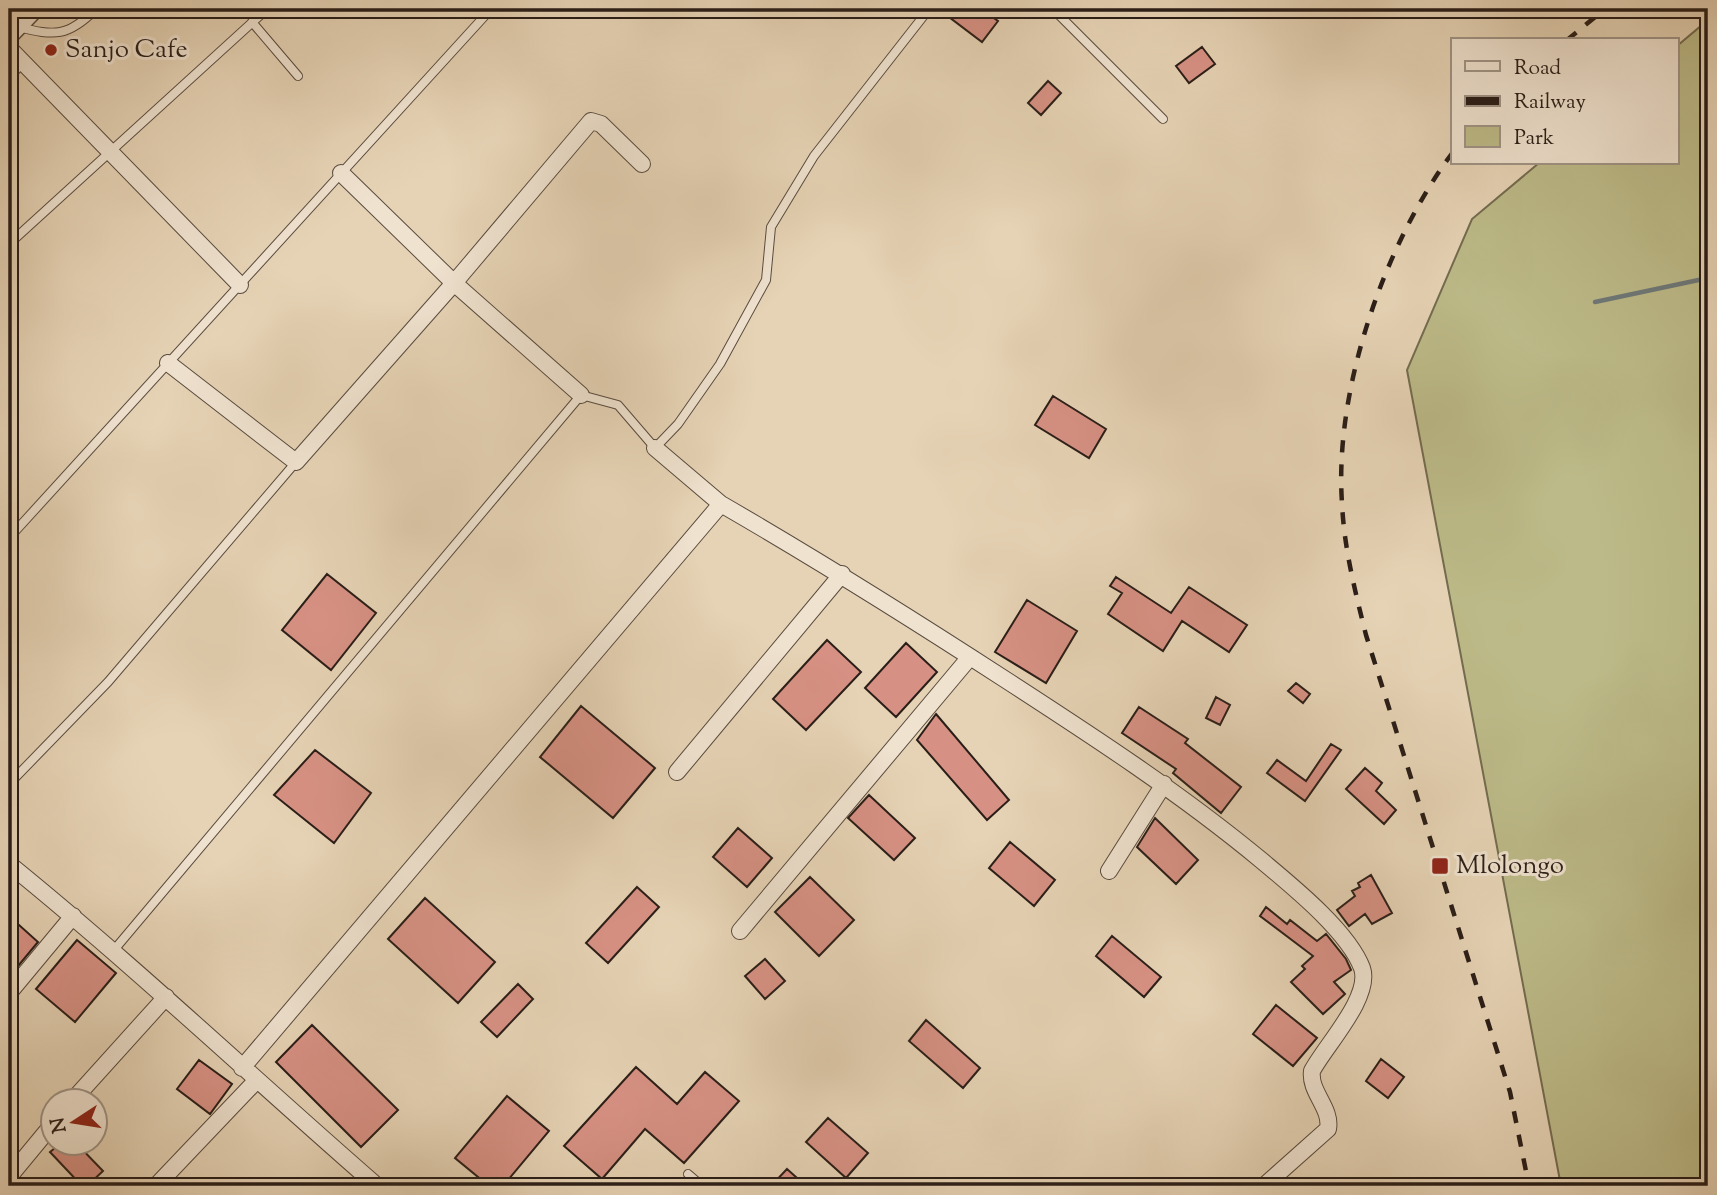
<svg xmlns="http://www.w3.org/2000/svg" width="1717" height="1195" font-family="'Sorts Mill Goudy',serif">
<rect width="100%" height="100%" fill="#e6d3b5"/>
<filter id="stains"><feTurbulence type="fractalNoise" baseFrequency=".00286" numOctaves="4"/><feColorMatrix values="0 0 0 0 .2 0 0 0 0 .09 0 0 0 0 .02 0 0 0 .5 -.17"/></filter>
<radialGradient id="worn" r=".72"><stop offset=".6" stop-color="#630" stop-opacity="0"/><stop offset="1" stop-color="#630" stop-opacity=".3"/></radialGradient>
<path fill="#bcba88" stroke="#736c50" stroke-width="2" d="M1708,20V1186H1561L1407,370L1472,219L1539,163H1677V46Z"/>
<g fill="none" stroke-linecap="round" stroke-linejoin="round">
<path stroke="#6e7979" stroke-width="4.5" d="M1595,302L1708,278"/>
</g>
<path fill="#d79184" stroke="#2a1e18" stroke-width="2" d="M956,9H981L998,21L982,42L949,17Z
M1202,47L1215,64L1189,83L1176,66Z
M1048,81L1061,93L1041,115L1028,103Z
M1053,396L1106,429L1089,458L1035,425Z
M327,574L376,613L331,670L282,630Z
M1116,577L1171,613L1189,587L1247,625L1229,652L1182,621L1163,651L1108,614L1122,593L1110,586Z
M1027,600L1077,631L1046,683L995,652Z
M827,640L861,672L806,730L773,699Z
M906,643L937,672L896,717L865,688Z
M1296,683L1310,694L1303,703L1288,691Z
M1216,697L1230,705L1220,725L1206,718Z
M581,706L655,768L613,818L540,757Z
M1139,707L1188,739L1185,743L1241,787L1221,813L1173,773L1176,769L1122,733Z
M936,714L1009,800L987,820L917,740Z
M1331,744L1341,750L1305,801L1267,773L1277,760L1306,781Z
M315,750L371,793L334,843L274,795Z
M1365,768L1382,783L1376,791L1396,810L1384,824L1346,789Z
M869,795L915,838L894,860L848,818Z
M1155,818L1198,860L1176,884L1137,847Z
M738,828L772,858L747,887L713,857Z
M1010,842L1055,880L1034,906L989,868Z
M1371,875L1392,913L1372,924L1365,914L1349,926L1337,910L1355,896L1352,891L1360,887L1358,883Z
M810,877L854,920L819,956L775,912Z
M637,887L659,907L608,963L586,943Z
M425,898L495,962L458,1003L388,939Z
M1266,907L1287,924L1290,920L1317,941L1326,934L1346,959L1351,970L1334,982L1345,994L1323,1014L1291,982L1305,969L1302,966L1313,956L1260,916Z
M9,916L38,942L9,977Z
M1112,936L1161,977L1144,997L1096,956Z
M77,940L116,973L75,1022L36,989Z
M765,959L785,981L765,999L745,976Z
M518,984L533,999L497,1037L481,1022Z
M1276,1005L1317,1038L1293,1066L1253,1034Z
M926,1020L980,1068L963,1088L909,1041Z
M312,1025L398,1110L361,1147L276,1062Z
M1381,1059L1404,1077L1388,1098L1366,1081Z
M199,1060L232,1084L210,1114L177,1089Z
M636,1067L677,1104L705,1072L739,1101L684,1163L645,1129L602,1179L564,1146Z
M507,1096L549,1131L503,1186H489L455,1158Z
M828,1118L868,1153L846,1178L806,1142Z
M61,1143H76L103,1171L87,1186H82L50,1152Z
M787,1169L806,1186H771Z"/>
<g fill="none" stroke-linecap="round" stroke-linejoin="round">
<g stroke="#594b3f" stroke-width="10">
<path id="service" d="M1053,9L1163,119
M9,16L21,9
M252,22L298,76
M18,27C55,36 68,37 96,9
M9,77L24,62
M9,244L267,9
M9,538L491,9
M9,784L108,682L296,462
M114,950L581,395L618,405L655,448L678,424L720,364L766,280L771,227L814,156L929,9
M688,1174L702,1186"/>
</g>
<g stroke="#594b3f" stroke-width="18">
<path id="minor" d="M9,48L240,285
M341,173L454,283L591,121L601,124L642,164
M168,363L296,462L454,283L581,395
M721,504C818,560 912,619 1006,680C1094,737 1180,793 1261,860C1292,886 1348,931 1362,968C1372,997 1325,1046 1312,1071C1309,1092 1332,1108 1328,1129L1264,1186
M677,772L842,574
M9,864C136,967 254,1079 377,1186
M1109,871L1164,784
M740,931L970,657
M9,993L73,916
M242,1068L721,504L655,448
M73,1100L166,997
M9,1177L52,1125
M156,1186L256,1081"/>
</g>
<g stroke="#594b3f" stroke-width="24">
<path id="tertiary" d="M9,33L32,9"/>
</g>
<use href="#service" stroke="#efe2cf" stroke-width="8"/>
<use href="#minor" stroke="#efe2cf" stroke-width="16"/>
<use href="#tertiary" stroke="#efe2cf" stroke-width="21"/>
<path stroke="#2a1e18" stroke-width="4.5" stroke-dasharray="12 12" stroke-linecap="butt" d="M1567,40L1605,9
M1453,152C1385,243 1334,389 1342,503C1344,548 1355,591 1366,635L1510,1092L1529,1186"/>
</g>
<g fill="#8f2418" stroke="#efe2cf" stroke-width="2.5">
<circle cx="51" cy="50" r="7"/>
<rect x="1431" y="857" width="18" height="18" rx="3.5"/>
</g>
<g text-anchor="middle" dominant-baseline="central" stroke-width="6" stroke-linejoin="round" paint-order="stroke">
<g font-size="26" fill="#2a1e18" stroke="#efe2cf" text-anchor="start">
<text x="65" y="50">Sanjo Cafe</text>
<text x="1456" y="866">Mlolongo</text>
</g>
</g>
<rect width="1717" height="1195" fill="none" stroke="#e6d3b5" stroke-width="35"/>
<rect x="10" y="10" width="1696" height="1174" fill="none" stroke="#2a1e18" stroke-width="3.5"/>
<rect x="18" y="18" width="1682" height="1160" fill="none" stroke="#2a1e18" stroke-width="2"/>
<rect x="1451" y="38" width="228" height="126" fill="#efe2cf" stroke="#a09486" stroke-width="2"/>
<rect x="1465" y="61" width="35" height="10" fill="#efe2cf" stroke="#a09486" stroke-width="2"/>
<text x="1514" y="74" font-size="21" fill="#2a1e18">Road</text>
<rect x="1465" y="96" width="35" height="10" fill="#2a1e18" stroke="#a09486" stroke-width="2"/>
<text x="1514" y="108" font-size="21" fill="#2a1e18">Railway</text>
<rect x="1465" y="126" width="35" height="21" fill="#bcba88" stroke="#a09486" stroke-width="2"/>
<text x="1514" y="144" font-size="21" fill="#2a1e18">Park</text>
<g transform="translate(74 1122) rotate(258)"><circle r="33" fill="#efe2cf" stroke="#a09486" stroke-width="2"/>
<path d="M0-5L12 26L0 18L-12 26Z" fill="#8f2418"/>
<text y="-10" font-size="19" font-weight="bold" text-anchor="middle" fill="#2a1e18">N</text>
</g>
<rect width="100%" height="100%" filter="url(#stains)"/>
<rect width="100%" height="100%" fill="url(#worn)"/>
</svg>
